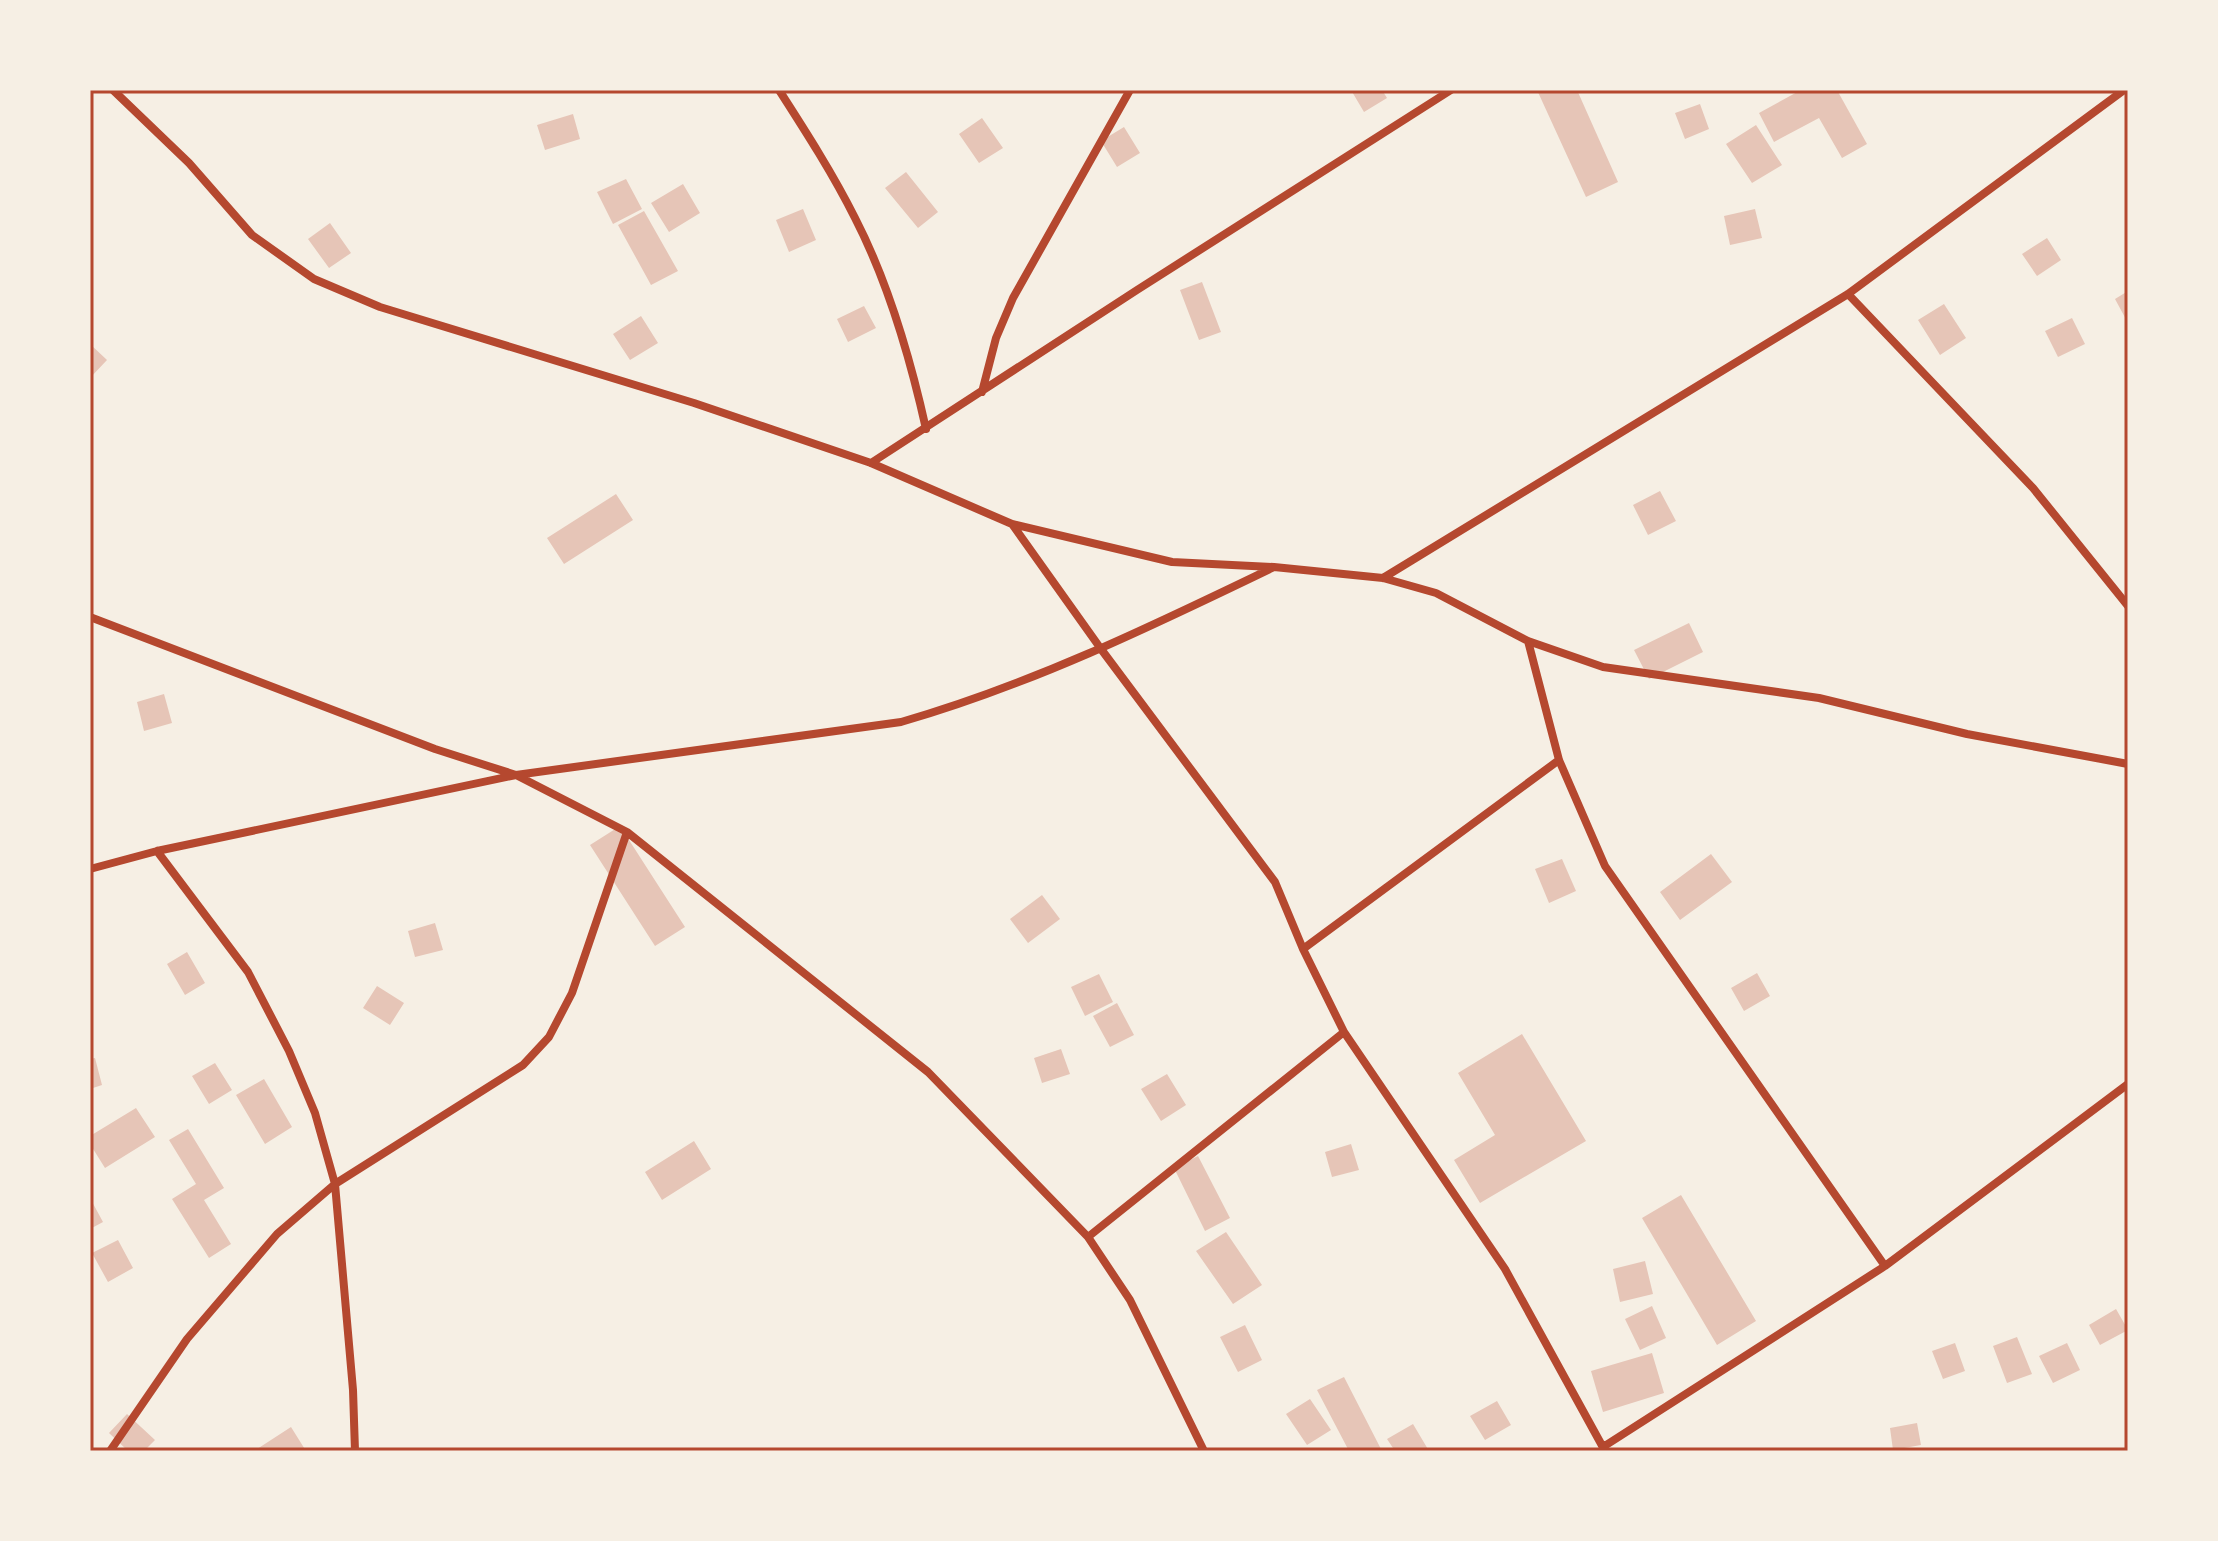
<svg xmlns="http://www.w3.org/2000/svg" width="2218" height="1541" font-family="'Noto Sans',sans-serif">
<rect width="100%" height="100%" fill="#f6efe4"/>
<path fill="#e6c5b7" d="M1351,90H1382L1387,98L1364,112Z
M1537,90H1577L1618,182L1586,197Z
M1801,90H1837L1867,144L1842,158L1819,118L1774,142L1759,113Z
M1700,104L1709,129L1685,139L1675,113Z
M573,114L580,139L545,150L537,125Z
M982,118L1003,148L979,163L959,134Z
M1756,125L1782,165L1752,183L1726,144Z
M1124,127L1140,153L1117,167L1101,141Z
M906,172L938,212L918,228L885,188Z
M626,179L642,209L613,224L597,192Z
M683,184L700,213L669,232L651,203Z
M803,209L816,240L789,252L776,220Z
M1755,209L1762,238L1730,245L1724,216Z
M644,211L678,271L651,285L618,225Z
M330,223L351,253L329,268L308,239Z
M2047,238L2061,260L2037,276L2022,254Z
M1202,282L1221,332L1199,340L1180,290Z
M2128,291V323L2115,299Z
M1944,304L1966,338L1940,355L1918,320Z
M864,306L876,328L848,342L837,319Z
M641,316L658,343L630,360L613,334Z
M2072,318L2085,344L2058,357L2045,331Z
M90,344L107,360L90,378Z
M1660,491L1676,521L1648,535L1633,505Z
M616,494L633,520L564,564L547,538Z
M1689,623L1703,652L1649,679L1634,650Z
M164,694L172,723L144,731L137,702Z
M620,826L685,927L655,946L590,845Z
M1711,854L1732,882L1680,920L1660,892Z
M1562,859L1576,891L1549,903L1535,869Z
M1042,895L1060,919L1028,943L1010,919Z
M435,923L443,950L415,957L408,931Z
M187,952L205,983L185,995L167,964Z
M1757,973L1770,996L1744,1011L1731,988Z
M1099,974L1113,1002L1085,1016L1071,987Z
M377,986L404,1003L390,1025L363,1008Z
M1117,1003L1134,1035L1110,1047L1093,1016Z
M1522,1034L1586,1141L1480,1203L1454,1160L1495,1135L1458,1073Z
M1061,1049L1070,1074L1042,1083L1034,1058Z
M95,1058L102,1085L90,1089V1059Z
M215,1063L232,1090L209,1104L192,1076Z
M1167,1074L1186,1105L1161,1121L1141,1089Z
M264,1079L292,1127L265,1144L236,1095Z
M136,1108L155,1137L105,1168L90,1144V1136Z
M188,1129L224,1188L204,1200L231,1244L209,1258L172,1199L196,1184L169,1140Z
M694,1141L711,1169L662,1200L645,1172Z
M1351,1144L1359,1170L1332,1177L1325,1152Z
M1198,1156L1230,1218L1205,1231L1174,1168Z
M1681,1195L1756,1321L1717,1345L1642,1218Z
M90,1198L103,1222L90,1229Z
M1226,1232L1262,1285L1233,1304L1196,1251Z
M118,1240L133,1268L108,1282L92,1253Z
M1645,1261L1653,1294L1620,1302L1613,1269Z
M1652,1306L1666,1338L1640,1350L1625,1319Z
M2116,1309L2128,1330L2100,1345L2089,1325Z
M1245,1325L1262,1360L1238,1372L1220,1337Z
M2017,1337L2032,1374L2007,1383L1993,1346Z
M1955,1343L1965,1371L1943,1379L1932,1351Z
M2067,1343L2080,1370L2053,1383L2039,1356Z
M1652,1353L1664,1393L1603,1412L1591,1371Z
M1344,1377L1382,1451H1349L1317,1390Z
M1310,1399L1331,1430L1307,1445L1286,1414Z
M1497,1401L1511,1425L1485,1440L1470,1416Z
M127,1414L155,1440L144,1451H128L109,1433Z
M1917,1423L1921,1445L1893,1450L1890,1428Z
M1413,1424L1429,1451H1395L1387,1439Z
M291,1427L306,1451H254Z"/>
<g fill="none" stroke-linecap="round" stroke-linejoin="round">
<path stroke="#b5482f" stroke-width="8" d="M113,90L189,163L252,235L314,279L380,307L694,403L871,463L1012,524L1172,562L1274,567L1383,578L1436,593L1528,641L1603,667L1819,698L1967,734L2128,764
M779,90C806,132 833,174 855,218C889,284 910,357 926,429
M1848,294L2033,488L2128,606
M982,392L996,338L1013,298L1130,90
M871,463L1137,290L1451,90
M1012,524L1101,649L1275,882L1303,949L1344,1032L1505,1269L1605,1451
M1383,578L1848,294L2124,90
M90,617L435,749L516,775L627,832L928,1072L1088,1237L1130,1300L1204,1451
M1528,641L1559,760L1605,866L1885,1266
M157,851L248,972L289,1051L315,1113L335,1184L353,1390L355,1451
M90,869L157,851L516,775L901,722C1030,685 1152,626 1272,568
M1303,949L1559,760
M1088,1237L1344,1032
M1603,1447L1885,1266L2128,1084
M110,1451L187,1339L277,1234L335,1184L523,1065L549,1037L572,993L627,832"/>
</g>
<rect width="2218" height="1541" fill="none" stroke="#f6efe4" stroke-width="184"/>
<rect x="92" y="92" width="2034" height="1357" fill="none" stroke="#b5482f" stroke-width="3"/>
</svg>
